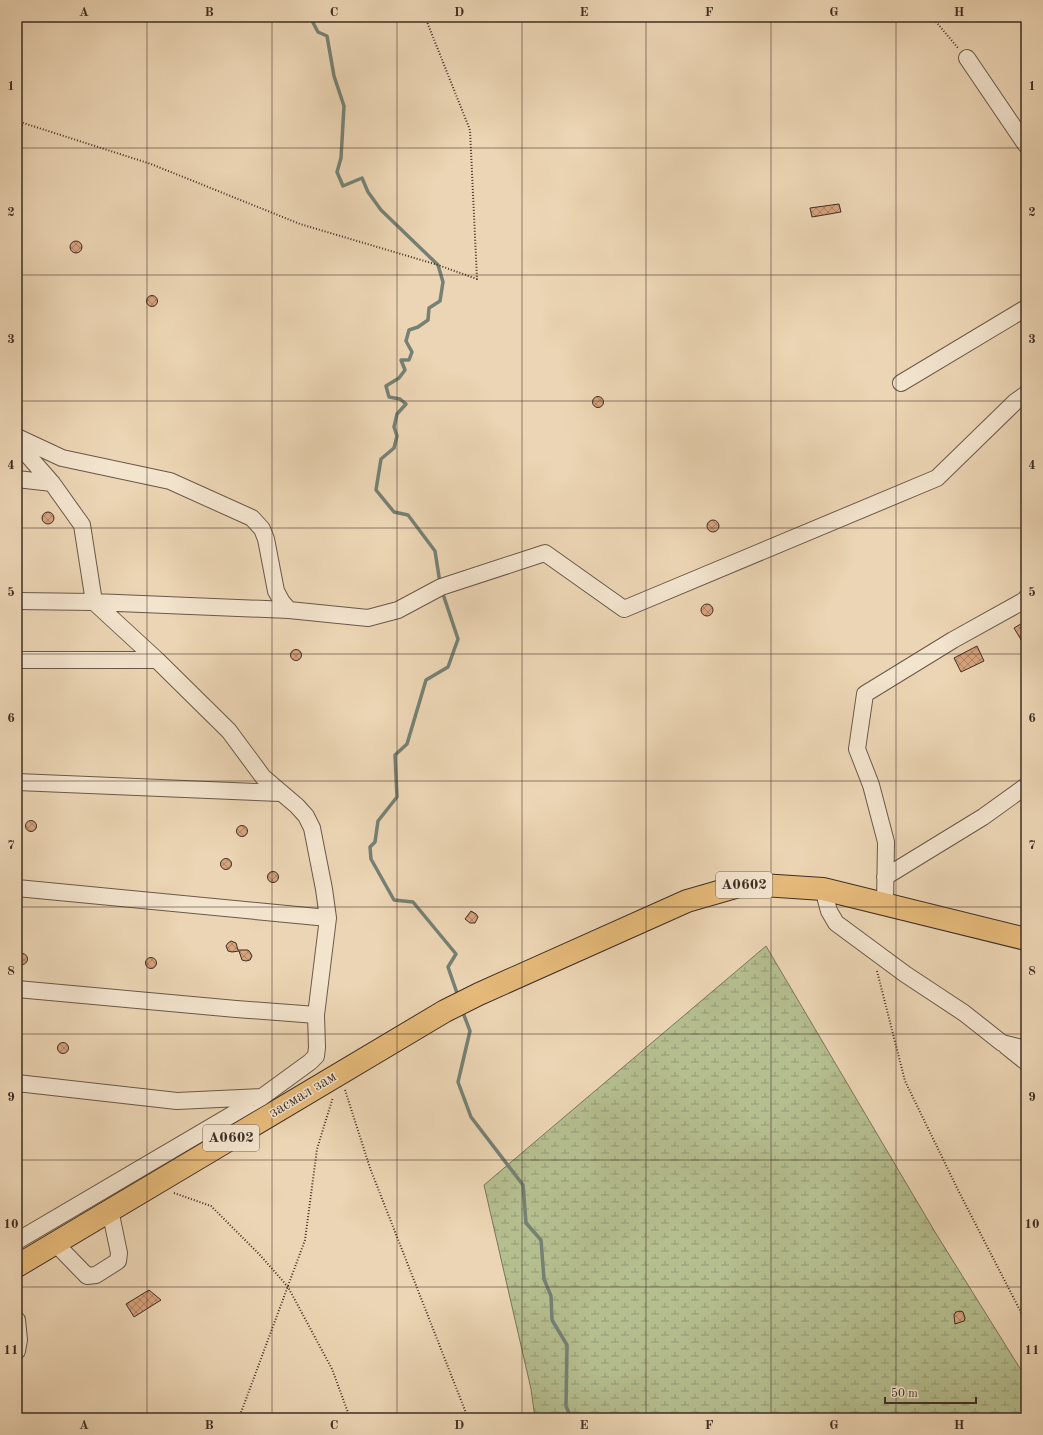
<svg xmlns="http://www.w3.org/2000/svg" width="1043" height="1435" font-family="'Old Standard TT',serif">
<defs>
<pattern id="wetland-marsh" width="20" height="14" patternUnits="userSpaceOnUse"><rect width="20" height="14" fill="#b5be8f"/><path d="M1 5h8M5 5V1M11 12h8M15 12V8" fill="none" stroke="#959b75"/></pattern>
<pattern id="building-cross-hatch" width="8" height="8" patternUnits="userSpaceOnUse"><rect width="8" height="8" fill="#d7a37d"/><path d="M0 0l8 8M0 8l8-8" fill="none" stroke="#b08566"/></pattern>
</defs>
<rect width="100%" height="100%" fill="#ecd5b4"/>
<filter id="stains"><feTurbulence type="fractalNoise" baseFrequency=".005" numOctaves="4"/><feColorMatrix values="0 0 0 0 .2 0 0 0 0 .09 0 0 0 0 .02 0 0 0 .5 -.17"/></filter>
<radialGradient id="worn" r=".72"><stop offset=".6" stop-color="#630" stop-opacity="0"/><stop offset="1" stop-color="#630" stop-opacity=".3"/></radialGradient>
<path fill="url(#wetland-marsh)" stroke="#7a765a" d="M766,946L935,1232L1026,1378V1418H535L531,1389L484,1185Z"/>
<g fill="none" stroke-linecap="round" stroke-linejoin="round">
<path stroke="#758174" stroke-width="3.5" d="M310,17L318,32L327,36L334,76L344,106L341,158L337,172L343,186L362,178L368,192L381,210L438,265L443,282L440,301L429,308L428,320L418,327L409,330L406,341L412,352L409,360H401L405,370L399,378L386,386L389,397L400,399L406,404L397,414L394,427L397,436L394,448L381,459L376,490L394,512L408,515L435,551L440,583
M442,591L458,639L448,667L426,680L407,744L395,755L397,797L378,821L375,842L370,847L371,859L394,900L413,902L456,954L448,967L458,996
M462,1010L470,1031L458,1082L471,1117L523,1185L526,1223L541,1240L544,1279L551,1296L552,1320L567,1345L566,1406L571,1418"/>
</g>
<path fill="url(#building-cross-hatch)" stroke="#3e2e25" d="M839,204L841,212L812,217L810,208Z
M70 247a6 6 0 1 1 12 0a6 6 0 1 1-12 0Z
M146.5 301a5.5 5.5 0 1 1 11 0a5.5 5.5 0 1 1-11 0Z
M592.5 402a5.5 5.5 0 1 1 11 0a5.5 5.5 0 1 1-11 0Z
M42 518a6 6 0 1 1 12 0a6 6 0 1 1-12 0Z
M707 526a6 6 0 1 1 12 0a6 6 0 1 1-12 0Z
M701 610a6 6 0 1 1 12 0a6 6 0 1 1-12 0Z
M1026,621V648L1014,628Z
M977,646L984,661L961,672L954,658Z
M290.5 655a5.5 5.5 0 1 1 11 0a5.5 5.5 0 1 1-11 0Z
M25.5 826a5.5 5.5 0 1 1 11 0a5.5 5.5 0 1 1-11 0Z
M236.5 831a5.5 5.5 0 1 1 11 0a5.5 5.5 0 1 1-11 0Z
M220.5 864a5.5 5.5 0 1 1 11 0a5.5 5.5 0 1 1-11 0Z
M267.5 877a5.5 5.5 0 1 1 11 0a5.5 5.5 0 1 1-11 0Z
M471,911L476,914L478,917L475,923H470L465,919Z
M231,941L236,943L238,950H248L250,952L252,956L250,960L246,961L242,960L239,951L232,952L228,951L226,946L228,943Z
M16.5 959a5.5 5.5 0 1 1 11 0a5.5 5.5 0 1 1-11 0Z
M145.5 963a5.5 5.5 0 1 1 11 0a5.5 5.5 0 1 1-11 0Z
M57.5 1048a5.5 5.5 0 1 1 11 0a5.5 5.5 0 1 1-11 0Z
M149,1290L161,1300L134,1317L126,1304Z
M960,1311L963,1312L965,1318L964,1321L955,1324L954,1315L956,1312Z"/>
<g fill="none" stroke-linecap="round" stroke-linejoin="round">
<g stroke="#6a5849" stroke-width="18">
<path id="minor" d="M967,58L1026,145
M901,383L1026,308
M17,437L62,458L170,481L252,518L262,529L266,539L276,591L282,602L289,610
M17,443L52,483L82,525L94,602L289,610L368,618L398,610L441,587L545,553L624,609L937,478L1015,402L1026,394
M17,479L52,483
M17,601L94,602L157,660L229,731L263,777L297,806L306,816L312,828L324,889L328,918L316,1015L317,1047L316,1056L310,1062L262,1097L17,1241
M17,660H157
M17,782L281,793
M885,877L983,817L1026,786
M17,888L328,918
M823,889L829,911L836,923L905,974L964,1013L1002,1043L1026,1049
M885,904L886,842L871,785L857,749L865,694L953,640L1025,600L1026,598
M17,989L236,1009L316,1015
M1006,1046L1026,1062
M17,1083L177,1101L261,1097
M55,1243L87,1276L96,1275L118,1261L119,1253L110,1210
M17,1320L19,1340L17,1351"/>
</g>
<g stroke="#3e2e25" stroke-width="24">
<path id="highway" d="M17,1266L445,1011L479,994L687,901L746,884L823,889L1026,939"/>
</g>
<path stroke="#3e2e25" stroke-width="2" stroke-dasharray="1 2" stroke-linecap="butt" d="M932,17L958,48
M17,121L151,164L300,224L438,265L477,279L470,130L425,17
M17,129L24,124
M877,971L905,1081L958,1190L1026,1322
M345,1090L370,1168L468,1418
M174,1193L211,1206L260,1255L288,1287L332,1369L350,1418
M239,1418L305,1240L317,1149L333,1097"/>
<use href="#minor" stroke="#f3e4ce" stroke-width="16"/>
<use href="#highway" stroke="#e6ba7a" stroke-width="22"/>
</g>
<path fill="none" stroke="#3e2e25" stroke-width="1" stroke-opacity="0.55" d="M147,17V1418M272,17V1418M397,17V1418M522,17V1418M646,17V1418M771,17V1418M896,17V1418M17,148H1026M17,275H1026M17,401H1026M17,528H1026M17,654H1026M17,781H1026M17,907H1026M17,1034H1026M17,1160H1026M17,1287H1026"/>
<g text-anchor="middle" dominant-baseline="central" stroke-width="3" stroke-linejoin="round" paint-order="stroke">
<g fill="#f3e4ce" stroke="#746558" stroke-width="1">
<rect x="716" y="872" width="56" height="26" rx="3"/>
<rect x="203" y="1125" width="56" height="26" rx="3"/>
</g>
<g font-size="15" font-weight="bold" fill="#3e2e25">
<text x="744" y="885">A0602</text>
<text x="231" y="1138">A0602</text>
</g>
<g font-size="16" fill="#3e2e25" stroke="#f3e4ce">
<text transform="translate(303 1095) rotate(-31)">засмал зам</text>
</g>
</g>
<rect width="1043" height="1435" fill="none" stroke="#ecd5b4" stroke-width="44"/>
<path d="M885 1397v6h91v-6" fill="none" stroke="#3e2e25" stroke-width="2"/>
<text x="891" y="1397" font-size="12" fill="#3e2e25" stroke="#f3e4ce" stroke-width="3" paint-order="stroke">50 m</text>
<rect x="22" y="22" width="999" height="1391" fill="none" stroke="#3e2e25" stroke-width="1.5"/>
<g font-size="13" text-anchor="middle" font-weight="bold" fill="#3e2e25">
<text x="84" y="16">A</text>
<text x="209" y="16">B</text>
<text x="334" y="16">C</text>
<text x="459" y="16">D</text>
<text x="584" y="16">E</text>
<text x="709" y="16">F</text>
<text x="834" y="16">G</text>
<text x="959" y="16">H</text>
<text x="11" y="90">1</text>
<text x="1032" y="90">1</text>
<text x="11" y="216">2</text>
<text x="1032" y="216">2</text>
<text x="11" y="343">3</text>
<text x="1032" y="343">3</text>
<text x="11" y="469">4</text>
<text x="1032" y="469">4</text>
<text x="11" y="596">5</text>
<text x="1032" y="596">5</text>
<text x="11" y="722">6</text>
<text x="1032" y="722">6</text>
<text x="11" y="849">7</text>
<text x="1032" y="849">7</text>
<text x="11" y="975">8</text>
<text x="1032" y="975">8</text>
<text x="11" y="1101">9</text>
<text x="1032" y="1101">9</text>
<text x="11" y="1228">10</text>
<text x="1032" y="1228">10</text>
<text x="11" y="1354">11</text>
<text x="1032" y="1354">11</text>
<text x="84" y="1429">A</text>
<text x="209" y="1429">B</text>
<text x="334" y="1429">C</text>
<text x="459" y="1429">D</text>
<text x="584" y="1429">E</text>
<text x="709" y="1429">F</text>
<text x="834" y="1429">G</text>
<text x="959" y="1429">H</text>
</g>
<rect width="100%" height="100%" filter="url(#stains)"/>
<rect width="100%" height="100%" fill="url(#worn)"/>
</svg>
